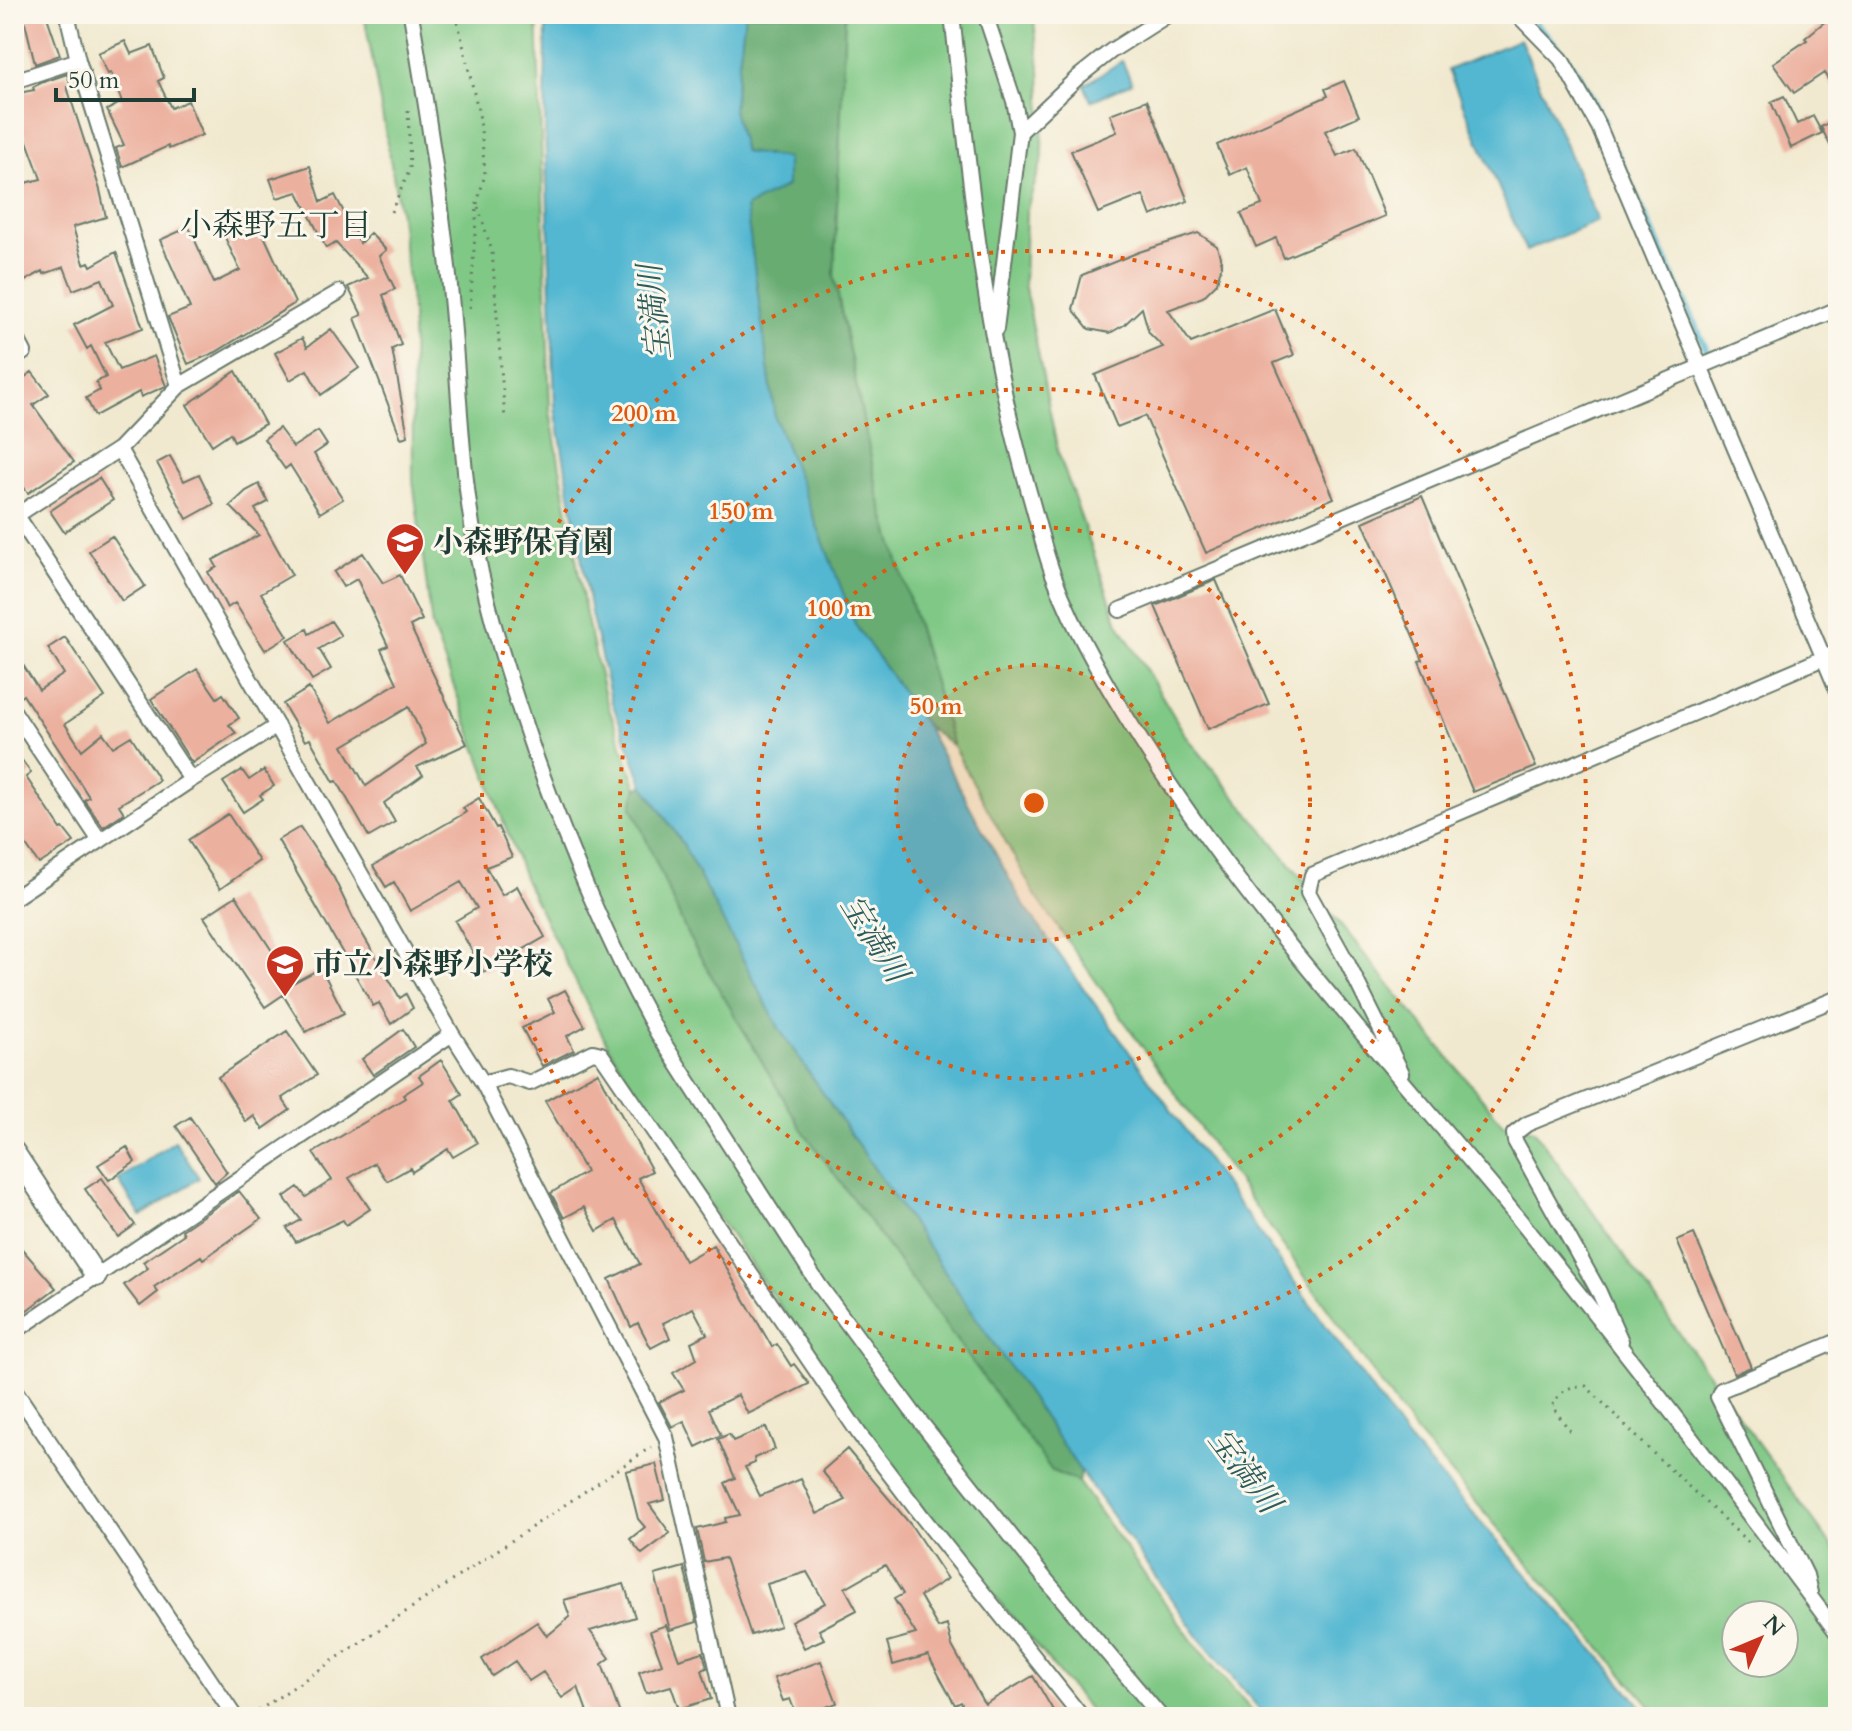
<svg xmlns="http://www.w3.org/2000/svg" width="1852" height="1731" font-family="Cardo,'Noto Serif JP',serif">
<rect width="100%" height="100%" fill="#fbf7ec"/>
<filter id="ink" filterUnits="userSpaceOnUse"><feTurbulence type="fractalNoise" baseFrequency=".0125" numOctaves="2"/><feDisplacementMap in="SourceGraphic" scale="16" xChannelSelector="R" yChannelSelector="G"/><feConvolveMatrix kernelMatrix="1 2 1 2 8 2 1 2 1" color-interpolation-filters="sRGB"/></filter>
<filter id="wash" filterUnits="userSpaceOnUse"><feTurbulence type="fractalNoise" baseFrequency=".006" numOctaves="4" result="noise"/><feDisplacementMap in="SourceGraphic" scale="32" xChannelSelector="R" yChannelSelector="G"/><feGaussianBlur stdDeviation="1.8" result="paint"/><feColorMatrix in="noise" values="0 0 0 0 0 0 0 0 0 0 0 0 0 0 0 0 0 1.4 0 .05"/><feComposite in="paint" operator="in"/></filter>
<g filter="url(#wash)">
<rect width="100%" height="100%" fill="#f1e9cf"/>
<path fill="#7fc885" stroke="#4f825c" stroke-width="2" fill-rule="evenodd" d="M364,14H537L550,411L586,615L605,697L637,788L632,807L1052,1471L1078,1482L1196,1646L1257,1717H1095L921,1507L710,1206L609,1048L525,880L432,627L413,480L412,312L399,208Z
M845,14H1033L1040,70L1043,157L1026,212L1024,283L1058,452L1118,623L1186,736L1503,1124L1534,1130L1838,1555V1717H1660L1413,1429L1035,895L953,746L879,498L834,276ZM1736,1615H1784V1663H1736Z"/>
<path fill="#67ac72" stroke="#437453" stroke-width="2" d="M745,14H845L834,276L879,498L953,746L926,726L856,626L775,418L746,207L787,186V158L744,152L733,110Z
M644,786L681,841L780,1030L1081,1472L1078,1482L1052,1471L801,1128L688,936L632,807L637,788Z"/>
<path fill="#52b7d1" stroke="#387a82" stroke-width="2" d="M546,14H745L733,110L744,152L787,158V186L746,207L775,418L856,626L926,726L1023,904L1408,1440L1608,1666L1650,1717H1266L1199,1638L1081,1472L780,1030L681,841L644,786L611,700L591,613L555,408L545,127Z
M1520,39L1598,221L1526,251L1448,70Z
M1122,61L1132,83L1091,101L1084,85Z
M175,1141L199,1178L141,1216L118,1180Z"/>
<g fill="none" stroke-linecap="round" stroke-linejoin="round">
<path stroke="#52b7d1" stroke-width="6" d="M1536,24C1567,52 1587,84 1604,122
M1616,151L1709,355"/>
</g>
<g id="blocks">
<path fill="#ecb09f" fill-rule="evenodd" d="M23,14H46L60,55L35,64Z
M1834,14H1838V95L1824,73L1794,93L1773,63L1807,40L1805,38Z
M125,41L131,54L152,46L164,78L158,81L171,108L188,101L202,135L169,149L168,146L122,167L116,148L124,145L107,110L122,102L111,73L108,74L98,53Z
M67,74L71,86L67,87L100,190L106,217L73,227L84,264L89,262L91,266L116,252L143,328L105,342L119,370L154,356L166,386L141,397L139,392L95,416L86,398L100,390L96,382L106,377L91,346L87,349L74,325L113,305L102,279L73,290L64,267L44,274L43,271L14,287V186L41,179L24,133L14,135V94L34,90L33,87L41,83Z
M1344,81L1359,116L1325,131L1337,156L1356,148L1385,216L1284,258L1276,238L1256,247L1241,213L1262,205L1247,167L1230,175L1217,145L1328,96L1325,89Z
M1784,96L1797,124L1813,116L1822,133L1791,148L1771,102Z
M1147,100L1188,201L1151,216L1143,195L1098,213L1071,151L1117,132L1110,114Z
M1838,119V161L1821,127Z
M310,166L321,202L335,195L360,243L370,233L386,250L379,256L395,289L383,295L401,345L392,349L408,436L401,438L355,318L362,315L348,287L368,278L336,243L326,248L298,192L277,198L270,179Z
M255,216L295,303L216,352L188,364L168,317L190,308L160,240L189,227L214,283L240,270L222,231Z
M1198,233L1217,246L1222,264L1217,283L1203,297L1168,310L1191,343L1275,309L1294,355L1274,363L1334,498L1206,553L1145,416L1117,427L1095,375L1163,347L1149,333L1142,308L1124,325L1110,333L1089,329L1073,309L1082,275L1139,252Z
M331,329L359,368L321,395L307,370L290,380L275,353L302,338L307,347Z
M236,371L265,424L234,441L230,433L212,445L187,405Z
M32,372L49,394L33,405L74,462L28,493L14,473V385Z
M279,428L293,447L318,431L327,445L314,454L343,499L320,513L290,465L285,469L264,439Z
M170,456L184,481L199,474L214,504L187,519L157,463Z
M99,478L113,500L64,532L50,511Z
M259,484L268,502L255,509L292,575L261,593L288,636L265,650L235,603L227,608L208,572L217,567L213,560L259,535L230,506L246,491Z
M1422,496L1536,767L1473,792L1419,661L1423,660L1363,522Z
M112,536L145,586L122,601L89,551Z
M363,553L383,583L400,575L422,620L410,626L467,744L417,767L423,775L384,803L395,822L369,837L337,781L334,782L310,739L305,741L283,704L309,688L330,723L397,683L381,649L388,646L357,579L343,587L334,572ZM409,707L426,744L366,786L343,746Z
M1216,580L1269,704L1208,729L1155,606Z
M331,621L341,636L319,649L331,669L312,680L288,640L307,629L309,634Z
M65,637L105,697L65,724L82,750L103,733L113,747L131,736L159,780L119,805L124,813L103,827L84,800L89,797L65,759L23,695L19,698L14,690V651L39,690L64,674L48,648Z
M197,669L217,698L223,694L239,718L229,725L236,733L192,763L151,699Z
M14,749L31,773L26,777L61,829L63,828L74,842L39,864L14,828Z
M242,770L249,780L264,770L274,786L260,795L263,799L243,812L223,782Z
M479,798L496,828L498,827L512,857L486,867L502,895L517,886L545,937L484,972L455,921L477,908L461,882L410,911L394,882L386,887L373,866L463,814L466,812L463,808Z
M228,814L259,861L220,889L188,840Z
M300,827L334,878L353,918L400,998L406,994L413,1008L391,1024L379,1003L373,1006L278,840Z
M236,896L293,983L321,968L344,1013L306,1032L283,995L265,1007L204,917Z
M565,990L585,1026L567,1036L574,1050L542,1066L522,1028L555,1012L548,999Z
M403,1029L414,1047L373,1075L362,1059Z
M287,1031L317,1075L282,1098L290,1110L263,1129L254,1116L246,1122L218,1077Z
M441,1060L462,1094L453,1100L477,1143L453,1157L448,1149L412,1172L410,1168L387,1181L375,1163L349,1178L370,1209L346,1225L343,1220L296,1242L287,1228L301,1220L284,1197L298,1187L306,1197L332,1180L313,1153L405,1098L403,1095L423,1082L419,1076Z
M598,1072L652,1171L638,1178L685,1261L713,1245L772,1347L777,1344L791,1366L794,1364L809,1384L748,1414L738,1395L709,1409L721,1435L696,1447L684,1421L672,1427L659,1402L684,1390L673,1373L697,1359L691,1342L707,1334L693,1308L663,1323L670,1338L651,1348L638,1323L631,1327L609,1279L640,1264L616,1220L597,1231L584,1207L564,1218L551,1193L586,1172L545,1101Z
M190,1117L227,1172L215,1183L176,1126Z
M127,1147L135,1162L109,1180L98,1165Z
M102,1178L135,1225L118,1237L85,1189Z
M239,1191L261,1219L203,1259L201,1256L154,1287L158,1292L140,1306L124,1285L148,1268L143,1262L184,1234L182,1230Z
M1694,1234L1751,1367L1734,1374L1677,1241Z
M22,1249L56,1288L14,1320V1256Z
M766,1427L775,1449L754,1458L755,1463L745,1467L760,1496L801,1479L817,1514L846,1500L822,1471L847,1449L911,1525L947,1579L920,1596L938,1628L947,1625L952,1646L982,1700L985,1704L1033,1676L1057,1717H963L967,1715L961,1702L955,1705L928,1655L893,1665L887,1642L916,1634L894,1599L903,1594L885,1565L845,1588L857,1610L819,1630L824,1639L804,1648L791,1621L825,1603L807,1572L767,1584L780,1626L751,1635L725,1558L704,1562L697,1529L726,1522L725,1518L740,1515L725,1483L735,1478L718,1439L729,1434L733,1441Z
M656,1464L665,1500L649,1504L670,1533L642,1554L630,1539L645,1527L638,1519L626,1471Z
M684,1567L697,1622L670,1630L655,1575Z
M624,1584L635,1617L590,1631L610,1658L602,1664L621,1717H589L578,1687L562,1698L543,1672L529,1681L515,1661L492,1676L482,1659L537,1622L547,1636L570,1617L564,1600Z
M666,1625L679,1659L703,1652L707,1668L702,1670L711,1699L679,1709L671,1686L646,1693L639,1672L662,1664L650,1631Z
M821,1661L837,1703L812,1712L814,1717H797L790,1699L783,1701L774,1678Z"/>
</g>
</g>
<g filter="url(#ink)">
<use href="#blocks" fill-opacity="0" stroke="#68796a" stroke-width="2"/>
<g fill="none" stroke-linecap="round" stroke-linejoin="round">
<g stroke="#68796a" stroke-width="18">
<path id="street" d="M67,14L78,60L179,386
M411,14C426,102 440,189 449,277C459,368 459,458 476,548C489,618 511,684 534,752C569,849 607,943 658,1034L819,1285L912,1411L1046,1580L1161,1717
M952,14C969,174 984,337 1029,492C1037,519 1043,547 1053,574C1076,636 1112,695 1147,750C1248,908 1375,1047 1495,1190C1614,1334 1727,1484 1838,1634
M985,14L1014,101L1020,132L996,329
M1517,14L1561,59L1599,127L1838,692
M14,81L78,60
M1020,132L1077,78L1111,51L1169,14
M14,333L24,352L14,359
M119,449L452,1034L483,1083L666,1437L728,1717
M14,511L191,780
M14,517L119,449L179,386L339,292
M1120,610L1838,309
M14,712L100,841
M14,898L191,780L277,726
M1402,1073L1348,964L1308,892L1312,875L1838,652
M483,1083L508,1076L530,1083L593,1052L601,1054L860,1435L920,1514L1082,1717
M14,1332L452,1034
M1621,1341L1599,1292L1515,1141L1514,1134L1527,1124L1838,998
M14,1389L235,1717
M1810,1593L1806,1575L1718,1397L1721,1390L1838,1341"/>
</g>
<g stroke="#68796a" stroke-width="24">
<path id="secondary" d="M14,1152L96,1276"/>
</g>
<path stroke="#68796a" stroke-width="3" stroke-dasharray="2 6" stroke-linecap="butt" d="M456,14L480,119L485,174L477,204L470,310
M478,207L492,251L505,420
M391,212L410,169L408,106
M1570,1431L1552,1406C1560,1391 1569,1385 1586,1386L1655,1455L1748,1542
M252,1715L651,1447"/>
<use href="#street" stroke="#fff" stroke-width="14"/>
<use href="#secondary" stroke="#fff" stroke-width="20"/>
</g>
</g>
<circle cx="1034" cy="803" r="138" fill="#de580e" fill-opacity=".12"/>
<g fill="none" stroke="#de580e" stroke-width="4" stroke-dasharray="4 8">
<circle cx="1034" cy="803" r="138"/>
<circle cx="1034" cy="803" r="276"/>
<circle cx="1034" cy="803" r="414"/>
<circle cx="1034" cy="803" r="552"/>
</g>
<defs>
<g id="school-pin" transform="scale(2)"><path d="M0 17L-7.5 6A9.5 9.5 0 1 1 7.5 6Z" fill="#c8321e" stroke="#fbf7ec"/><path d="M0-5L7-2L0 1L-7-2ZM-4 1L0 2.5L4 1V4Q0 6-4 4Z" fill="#fff"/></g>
</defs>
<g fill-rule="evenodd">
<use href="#school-pin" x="405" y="542"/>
<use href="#school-pin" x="285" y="964"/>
</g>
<g text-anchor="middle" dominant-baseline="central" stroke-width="6" stroke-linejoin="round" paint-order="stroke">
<g font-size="30" font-weight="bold" fill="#1f3d34" stroke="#fbf7ec" text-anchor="start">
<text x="433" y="542">小森野保育園</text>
<text x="313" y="964">市立小森野小学校</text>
</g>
<g font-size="32" fill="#1f3d34" stroke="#fbf7ec">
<text x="276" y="226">小森野五丁目</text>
</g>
<g font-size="32" font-style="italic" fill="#2c5c5b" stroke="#fbf7ec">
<text transform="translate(655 312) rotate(-96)">宝満川</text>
<text transform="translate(874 939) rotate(58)">宝満川</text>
<text transform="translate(1244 1471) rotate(53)">宝満川</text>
</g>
</g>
<circle cx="1034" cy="803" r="12" fill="#de580e" stroke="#fbf7ec" stroke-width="4"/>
<g font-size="24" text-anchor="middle" font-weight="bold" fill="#de580e" stroke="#fbf7ec" stroke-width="6" stroke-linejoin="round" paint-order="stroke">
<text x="644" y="421">200 m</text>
<text x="741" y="519">150 m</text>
<text x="839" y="616">100 m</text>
<text x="936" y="714">50 m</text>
</g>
<rect width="1852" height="1731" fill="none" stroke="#fbf7ec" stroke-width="48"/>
<g transform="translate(1760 1639) rotate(46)"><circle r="38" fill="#fbf7ec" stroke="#a3ada2" stroke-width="2"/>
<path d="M0-6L14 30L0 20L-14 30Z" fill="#c8321e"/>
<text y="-12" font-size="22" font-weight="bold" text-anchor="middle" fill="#1f3d34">N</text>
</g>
<path d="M56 88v12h138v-12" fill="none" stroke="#1f3d34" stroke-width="4"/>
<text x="68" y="88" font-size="24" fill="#1f3d34" stroke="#fbf7ec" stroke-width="6" paint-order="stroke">50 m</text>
</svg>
